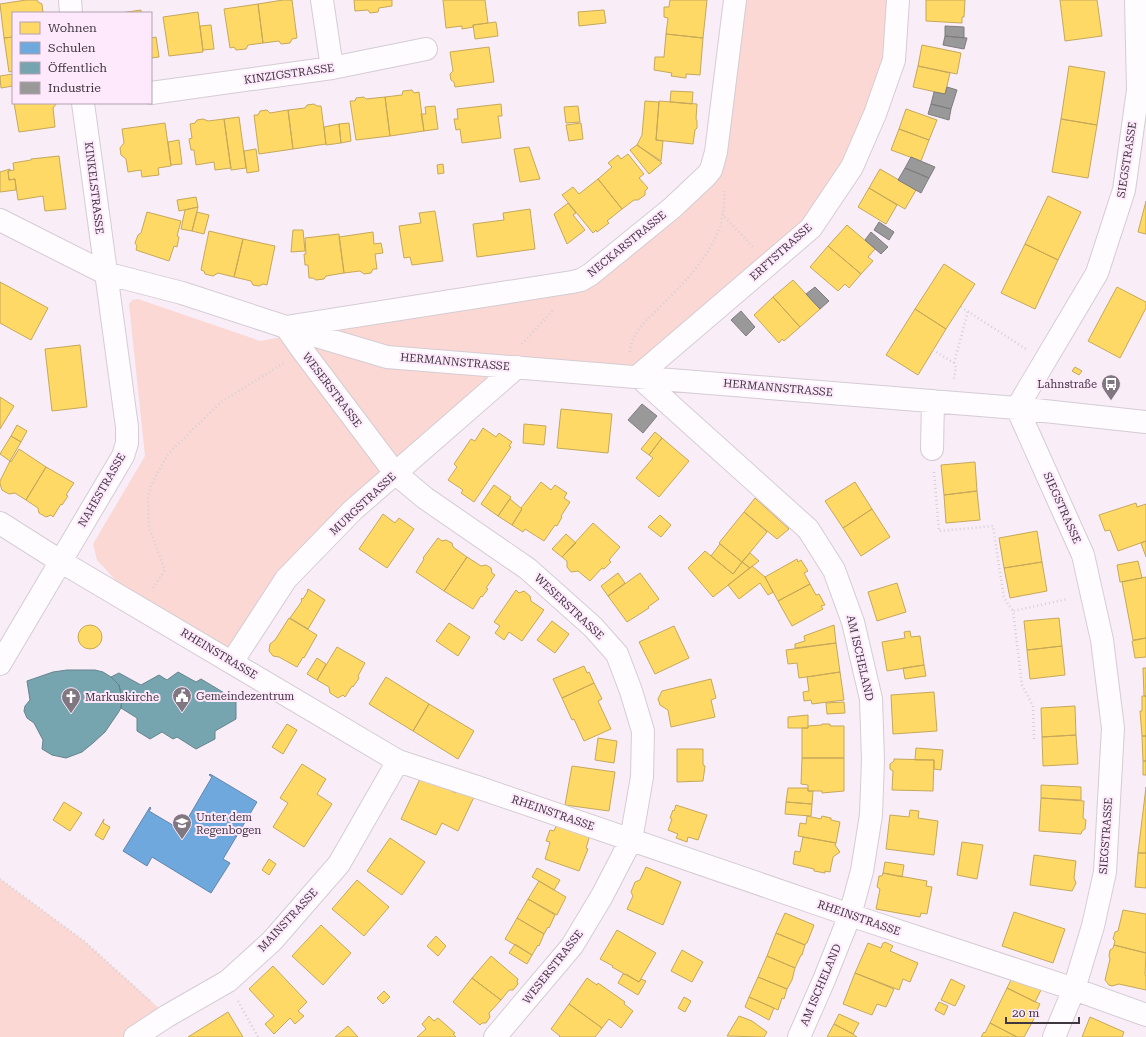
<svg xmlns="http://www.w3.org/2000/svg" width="1146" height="1037" font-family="'Roboto Serif',serif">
<rect width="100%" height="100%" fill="#f9edf8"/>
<path fill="#fbd8d3" d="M735,0H898L894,60L811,228L638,376L517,367L353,510L232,662L141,608L97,560L93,544L145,456L129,304L132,300L138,299L260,341L572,282L706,176Z
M0,879L84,941L161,1010L135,1037H0Z"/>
<path fill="#ffd966" stroke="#c5a85a" d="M26,0H37L38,2L42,4L43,13H13V37L4,38L0,4Z
M283,0H292L297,38L292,39L290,43L281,44L279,41L263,43L258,4Z
M354,0H392V6L379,8L378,12L370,13L368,10L355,11Z
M443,0H485L488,23L473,25V27L462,29V26L446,28Z
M670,0H707L703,38L666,34L668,18L664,17V7H669Z
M926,0H965L964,17H962V23L926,21Z
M1060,0H1097L1102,36L1065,41Z
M258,4L263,43L248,45L246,49L236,50L234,47L230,48L224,9Z
M141,10V13H120Z
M604,10L606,23L579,26L578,12Z
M198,12L203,52L169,56L163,17Z
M496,22L498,36L475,39L473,25Z
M211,25L214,49L203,50L200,26Z
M666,34L703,38L700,75L686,74V78L671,76L672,73L654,70L655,57H664Z
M13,37V71L9,72L4,38Z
M156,37L159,57L151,58V38Z
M922,45L961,53L957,74L918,66Z
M489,47L494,82L455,87L454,82L451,80L450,74L453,71L450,52Z
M918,66L950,73L945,94L913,87Z
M1069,66L1105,72L1097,125L1061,119Z
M13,74V86L1,88L0,76Z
M412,90L414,93L419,92L424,131L390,136L385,97L402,95L403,91Z
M671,91L693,92L692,104L670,102Z
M364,97L366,99L385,97L390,136L356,140L350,101H355L356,98Z
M645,101L659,102L656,140L663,141L661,161L637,145L642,135Z
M659,101L697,104L696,119L697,121V128L695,130L693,144L656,140Z
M14,103H57L53,108L55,127L19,132Z
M314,104L317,106H321L326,144L293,149L288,110L305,108L307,105Z
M501,104L502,116H498L501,138L462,143L460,129L456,130L454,119H458L457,109Z
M435,106L438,129L424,131L421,114H426L425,107Z
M578,106L580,122L566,123L564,107Z
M906,109L937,120L929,140L899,129Z
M267,110L270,113L288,110L293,149L259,154L254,115H258L260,111Z
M239,117L246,168L231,170L224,119Z
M203,119L208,121L224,119L231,168L215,170L214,162L196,165L194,150H191L189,139L192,138L190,124L195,123L197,120Z
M1061,119L1097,125L1088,178L1052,172Z
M165,123L171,166L158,168L159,175L142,177L141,170L128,172L126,159L121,155L120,148L124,143L122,129Z
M349,123L351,141L341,143L339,124Z
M581,123L583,139L569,141L566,125Z
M339,124L341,143L326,145L324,127Z
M899,129L929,140L921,161L891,150Z
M179,140L182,164L171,165L168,142Z
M637,145L662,163L649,174L630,150Z
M529,147L540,179L520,182L514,149Z
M256,149L259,171L247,173L244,151Z
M628,154L644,174L639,178L648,188L645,191V195L638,200H634L622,209L598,179L612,167L608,163L618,155L621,159Z
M59,156L66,209L45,211L43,196L18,200L15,179L9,180L8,171L14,170L13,163L31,160V159Z
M443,164L444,173L438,174L437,165Z
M10,169V170L8,171L9,180L15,179L16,190L0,192V172Z
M880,169L916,190L905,209L869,188Z
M598,179L622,209L607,221L609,223L597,232L596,230L593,233L562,195L573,187L579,194Z
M869,188L897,205L886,224L858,207Z
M1048,196L1081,212L1058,260L1025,244Z
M196,197L198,207L179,211L177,200Z
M1146,201V234L1138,232Z
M568,203L576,213L573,215L585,230L567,244L554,214Z
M198,207L192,231L181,229L185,210Z
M530,209L535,249L477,257L473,224L504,220L503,213Z
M435,211L443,261L412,265L410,257L404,258L399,226L421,223L419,213Z
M147,212L181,221L177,236L179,237L177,247L174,246L169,261L136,250L137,246L135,243L138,235L141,233Z
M197,212L209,215L204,234L192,231Z
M847,225L875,249L868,257L873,261L861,274L828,246Z
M293,230H303L305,251L291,252Z
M209,231L243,239L234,277L218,273L213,276L205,274L204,271L201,270Z
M373,232L374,244L381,243L383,253L375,254L377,269H373L371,273L364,274L360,271L344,273L339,237Z
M339,234L344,273L326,276L324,279L316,280L313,278H309L308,265H305L304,254H306L305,238Z
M243,239L275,246L267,285L263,284L259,286L253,285L251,281L234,277Z
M1025,244L1058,260L1035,309L1001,293Z
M828,246L861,274L849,288L845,284L838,291L810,267Z
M944,264L975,284L946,329L915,309Z
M793,280L820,309L800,327L773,297Z
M0,282L48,308L31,340L0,323Z
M1117,287L1146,302V308L1120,358L1088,341Z
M773,297L800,327L784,341L782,339L779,343L754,315Z
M915,309L946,329L918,375L886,355Z
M80,345L87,407L52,411L45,349Z
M1075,367L1082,371L1079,375L1072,371Z
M0,397L14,406L0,429Z
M561,409L612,414L608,453L557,448Z
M524,424L546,426L544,445L523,443Z
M17,425L27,431L21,442L11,436Z
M483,428L496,437L499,433L512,442L509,446L511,447L474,502L461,493L463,490L448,480L457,467L454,464L471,439L475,441Z
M655,432L662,438L649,455L641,449Z
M11,436L21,442L10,461L0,454Z
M662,438L689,461L659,497L636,478L653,458L649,455Z
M19,449L46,467L26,500L15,493L9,494L2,490L0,484V481L10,461L11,462Z
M975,462L977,491L944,495L941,465Z
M46,467L74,483L66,495L68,496L62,505L61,504L53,517L51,515L46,517L39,513L38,508L26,500Z
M541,482L551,490L555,485L567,493L564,498L570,502L561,516L562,517L557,526L555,525L544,541L525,529L523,532L512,525L522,509L521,508Z
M855,482L872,509L843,528L825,501Z
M494,485L511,497L498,516L481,504Z
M977,491L980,520L946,523L944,495Z
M755,498L789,529L777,539L744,512Z
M510,499L522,509L512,525L498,516Z
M1136,503L1137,507L1146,504V541L1118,551L1110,530L1105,531L1099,515Z
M872,509L890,537L861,556L843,528Z
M744,512L767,532L742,562L719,543Z
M383,514L395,523L399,518L414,529L387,568L359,549Z
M660,515L671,525L661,537L648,527Z
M593,523L620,547L609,560L611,562L604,569L602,568L590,581L578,571L571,572L567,567V561L562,557Z
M1037,531L1042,562L1004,568L999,538Z
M566,534L576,543L562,557L552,549Z
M438,538L442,541L446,540L452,543L453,547L467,557L444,591L416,572L424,559L423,558Z
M1146,541V557L1141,543Z
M720,544L742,562L733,574L711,556Z
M705,551L733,574L742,562L750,568L713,597L688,568Z
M750,553L759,561L750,568L742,562Z
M467,557L481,566L486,565L491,568L492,573L495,575L486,588L488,589L482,597L481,596L473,609L444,591Z
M797,559L798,562L801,560L808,571L804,573L810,584L778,601L765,577Z
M1138,561L1142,578L1120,582L1117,565Z
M1042,562L1047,591L1010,598L1004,568Z
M752,566L765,577L773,592L768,595L760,583L739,599L728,585Z
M618,573L625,583L608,596L601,586Z
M640,573L659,599L648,607L649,608L627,622L608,596Z
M1146,577V638L1133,640L1122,582Z
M897,583L906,612L877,621L868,592Z
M810,584L816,595L819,594L825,605L821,606L823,609L792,626L778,601Z
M308,589L325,600L308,629L290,618L302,601L301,600L302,598L303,599L308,591H307Z
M516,590L519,593L524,591L530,596L531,601L544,610L522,641L509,632L504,640L495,633L500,626L494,622Z
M289,618L317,635L304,658L303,657L297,667L279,657L273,656L269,651L270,644L275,640Z
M1059,618L1062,646L1027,650L1024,621Z
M552,621L569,634L555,653L537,640Z
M449,623L470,637L458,656L436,641Z
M834,625L836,643L795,648V644L805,641L804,636Z
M78 637a12 12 0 1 1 24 0a12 12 0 1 1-24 0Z
M674,626L689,658L655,674L639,642Z
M910,631L911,637L920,636L924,665L887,671L882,642L905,638L904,632Z
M1146,638V657L1135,658L1132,641Z
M836,643L840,672L799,678L797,663L788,664L786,650Z
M1062,646L1065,675L1030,679L1027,650Z
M337,647L365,663L358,676L359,678L353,687L352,686L345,697L343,695L338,698L330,693L329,687L317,680Z
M317,658L326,664L317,680L307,674Z
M924,665L926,676L905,679L903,668Z
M584,666L587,673L589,672L594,683L562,698L553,679Z
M1143,668H1146V696H1144Z
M840,672L844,700L812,704L811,700L804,701L803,692L809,691L807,677Z
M386,677L429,704L413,731L369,704Z
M711,679L716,698L711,700L715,717L671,727L668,710L660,705L658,699L662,691Z
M594,683L602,699L598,701L611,729L584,741L574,719L572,720L562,698Z
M934,692L937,731L893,734L891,695Z
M1142,696H1146V736H1142L1140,711H1142Z
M844,702L845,713L827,714L826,703Z
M429,704L474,731L458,759L413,731Z
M1075,706L1076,735L1042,737L1041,708Z
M808,715V728H788V717Z
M287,724L297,730L283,754L272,747Z
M822,724H830V726H844V758H802V728H808V726L822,725Z
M1076,735L1078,764L1043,766L1042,737Z
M1142,736H1146V761H1143Z
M598,738L617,741L614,763L595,760Z
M916,748L943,750L941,770L934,769V760H915Z
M677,749H703V765L705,766L703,781L677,782Z
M802,758H844V791L822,793V791H808V785L801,784Z
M894,759L934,760L933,791L892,790L893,771L890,769V764L894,761Z
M1143,761H1146V775H1143Z
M302,764L326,779L317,794L332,804L304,847L273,827L288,803L280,798Z
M572,766L615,772L609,811L565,805Z
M421,777L456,793L457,789L474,797L458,831L442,823L436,835L401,819Z
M1041,785L1081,787V800L1041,798Z
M1146,787V853H1138Z
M788,788H808V791H813L812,804L786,802Z
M1041,798L1084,801L1083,818L1086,820L1085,829L1082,831L1081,834L1039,831Z
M64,802L82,813L70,831L53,820Z
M786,802L812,804L811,816L785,814Z
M676,805L707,815L698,840L688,837L687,842L676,838L678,834L668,830L672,819L670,818L673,810L674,811Z
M910,810L919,811L918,818L938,821L934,855L886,849L890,815L909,817Z
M807,816L821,819L822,816L831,818V820L840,822L836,843L798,836L800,823L806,824Z
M104,819L103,823L110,827L103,840L95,835Z
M557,824L590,835L586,848L588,849L579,871L545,859L550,842L546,841L550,830L554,831Z
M803,837L836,843L835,845L840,852L833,857L830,872L825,871V873L814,871V869L793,864L795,851L800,852Z
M390,838L425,862L402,895L367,871Z
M962,842L983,845L977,879L957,875Z
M1138,853H1146V888L1135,887Z
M1034,855L1076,861L1074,878L1076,883L1072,891L1030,885Z
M269,859L276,864L269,875L262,870Z
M885,862L904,865L902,877L883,873Z
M646,867L681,882L663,925L627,909L633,896L631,892L635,882L640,880Z
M537,868L560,880L554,890L532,877Z
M883,873L927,881L926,886L932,887L927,914L921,913L920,917L876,909L880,889L877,887L879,876H882Z
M357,880L389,907L364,936L332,909Z
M539,881L566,897L557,915L528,899Z
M528,899L555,915L549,928L548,927L544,934L517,918Z
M1123,910L1146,914V953L1114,945L1115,941L1113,939L1115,932L1118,931Z
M1014,912L1065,929L1053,963L1002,946Z
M785,913L814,925L807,943H806L805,945L776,933Z
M517,918L544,934L539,946L538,945L532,955L505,939Z
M321,925L351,953L323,985L292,956Z
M617,930L656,953L639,982L612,967L613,966L600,959Z
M776,933L805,945L802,955H801L795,968L767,956Z
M436,936L446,946L438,956L427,946Z
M885,942L893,946L890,951L918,963L910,982L903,979L899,990L855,973L868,943L881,948L883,943H884Z
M515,944L532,955L527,964L509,953Z
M1114,945L1146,953L1145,975L1146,976V990L1119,984L1112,986L1109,985L1105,980L1110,959L1109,956L1110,950L1113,948Z
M682,950L703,962L692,982L671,971Z
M491,956L518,979L517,981L518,984L513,990H509L501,1000L472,978Z
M767,956L795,968L792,980L787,989L758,977Z
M273,966L307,1002L298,1011L304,1016L295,1024L290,1018L274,1034L265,1024L274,1016L249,989Z
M855,973L894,989L886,1007L877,1004L872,1015L843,1004Z
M623,974L625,975L626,974L639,982L641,979L646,981L638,995L618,983Z
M758,977L787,989L784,999L782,998L778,1010L749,997Z
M472,978L501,1000L489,1013L490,1017L486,1023H482L480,1025L453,1002Z
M587,978L597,985L598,983L625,1002L624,1004L633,1011L621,1028L609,1019L602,1028L569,1004Z
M951,979L965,986L955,1006L941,1000Z
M1011,980L1041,990L1035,1002L1007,988Z
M1007,988L1040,1004L1034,1016L1035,1017L1024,1037H1017L990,1023Z
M384,991L390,997L383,1004L377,998Z
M684,997L691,1001L685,1012L678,1008Z
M749,997L774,1008L769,1020L745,1007Z
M939,1002L948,1006L944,1015L935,1010Z
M569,1004L602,1028L595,1037H559L560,1036L551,1029Z
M228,1012L243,1037H188Z
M839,1014L859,1023L853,1034L834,1024Z
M429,1016L434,1021L438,1018L455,1033L453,1034L456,1037H417L426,1029L422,1024Z
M739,1016L752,1021L767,1032L764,1037L727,1036Z
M1090,1017L1124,1032L1122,1037H1082Z
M990,1023L1017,1037H981L984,1032L985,1033Z
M834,1024L853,1034L857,1037H827Z
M348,1026L358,1037H335Z"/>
<path fill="#6fa8dc" stroke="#6186ad" d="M210,774L257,802L223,859L230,863L211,893L152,857L147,866L123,851L150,807L151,808L149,811L181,830L212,777L209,775Z"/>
<path fill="#76a5af" stroke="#66848d" d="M67,670H95L103,672L111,677L119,685L122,698L121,708L118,713L105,732L93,743L82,752L66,758L52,755L42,749L43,740L34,723L27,718L24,711L25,706L30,700L27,681L53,672Z
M178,672L196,682L201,679L236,700V719L215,731V739L196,749L177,737L173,739L162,732L150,739L137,731V718L121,708L122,698L119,685L111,677L119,673L141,685L159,675L167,680Z"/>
<path fill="#999" stroke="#7e7c7e" d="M945,26L964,27V38L945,36Z
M945,36L967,38L964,49L943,45Z
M947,87L957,90L951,109L931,104L934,92L945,94Z
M931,104L951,109L949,120L928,114Z
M911,157L935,167L929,178L905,168Z
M905,168L929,178L921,193L898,180Z
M879,222L894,232L889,240L874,230Z
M871,232L888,247L881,254L865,240Z
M815,287L829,301L820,309L806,294Z
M741,311L755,327L746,336L731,320Z
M642,404L657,416L643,433L628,420Z"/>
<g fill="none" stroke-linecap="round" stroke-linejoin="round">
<g stroke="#d5ccd4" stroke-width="24">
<path id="minor" d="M70,0L71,13
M322,0L332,68
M151,93L332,68L426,49
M0,220L105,273L182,293L286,327L387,357L1017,408L1146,422
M292,326L572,282L581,280L591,274L672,208L706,176L711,170L716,152L735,0
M286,327L303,351L395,473L425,498L528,569L593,627L617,654L631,691L643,731L642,777L631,840L602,896L572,946L495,1037
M932,449L933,401
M0,523L60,561L398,761L477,787L850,915L1074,989L1146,1015
M232,662L286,579L353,510L517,367
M0,664L123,456L127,443V427L83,103
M135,1037L167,1016L228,981L272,941L339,864L398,761
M799,1037L824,980L850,915L862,871L871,815L873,760L871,699L853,622L834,570L808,529L638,376L811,228L852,167L875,114L894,60L898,0
M1054,1037L1074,989L1093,926L1105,872L1113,728L1102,640L1083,555L1017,408L1097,273L1124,190L1138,90L1136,0"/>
</g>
<path stroke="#d4d0d4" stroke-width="2.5" stroke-dasharray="1 3" stroke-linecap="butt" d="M722,214L753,247
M961,307L1026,349
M522,344L554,309
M933,350L954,363L956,367L954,379
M630,352C631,341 636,333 642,325C677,288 729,248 724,191
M954,363L968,311
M934,472L939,531L993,526L1004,598L1013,611
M153,588L165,570L149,527L148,498L151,485L168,454L221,402L284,363
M1034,739L1033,706L1022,685L1013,611L1068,599
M0,879L84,941L150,1001
M238,1001L258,1037"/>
<use href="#minor" stroke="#fefcfe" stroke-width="22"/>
</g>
<defs>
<g id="bus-pin" transform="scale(1)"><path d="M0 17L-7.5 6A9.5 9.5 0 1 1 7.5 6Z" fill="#807780" stroke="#fee8fc"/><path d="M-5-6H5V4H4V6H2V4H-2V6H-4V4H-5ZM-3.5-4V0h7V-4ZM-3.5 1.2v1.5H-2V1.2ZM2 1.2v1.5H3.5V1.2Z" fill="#fff"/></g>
<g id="civic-pin" transform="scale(1)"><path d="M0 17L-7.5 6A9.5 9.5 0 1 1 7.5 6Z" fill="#807780" stroke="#fee8fc"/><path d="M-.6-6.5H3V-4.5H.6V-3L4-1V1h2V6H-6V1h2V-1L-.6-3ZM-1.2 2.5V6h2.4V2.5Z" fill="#fff"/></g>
<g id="church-pin" transform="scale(1)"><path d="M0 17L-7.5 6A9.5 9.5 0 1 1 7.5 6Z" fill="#807780" stroke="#fee8fc"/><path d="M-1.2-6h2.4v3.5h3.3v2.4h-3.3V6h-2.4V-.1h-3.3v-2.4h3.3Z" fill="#fff"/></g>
<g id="school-pin" transform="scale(1)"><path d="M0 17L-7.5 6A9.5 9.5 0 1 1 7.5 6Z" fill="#807780" stroke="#fee8fc"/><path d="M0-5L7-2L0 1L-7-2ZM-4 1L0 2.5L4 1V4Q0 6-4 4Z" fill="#fff"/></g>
</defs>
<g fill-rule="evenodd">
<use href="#bus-pin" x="1111" y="384"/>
<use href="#civic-pin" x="182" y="696"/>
<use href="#church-pin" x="71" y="697"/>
<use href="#school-pin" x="182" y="823"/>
</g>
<g text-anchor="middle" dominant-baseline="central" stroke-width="4" stroke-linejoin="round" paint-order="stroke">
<g font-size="11" fill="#3f373f" stroke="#fee8fc">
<text transform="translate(289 74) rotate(-8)">KINZIGSTRASSE</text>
<text transform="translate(1127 160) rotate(-81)">SIEGSTRASSE</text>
<text transform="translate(94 188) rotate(83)">KINKELSTRASSE</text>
<text transform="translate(627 244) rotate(-39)">NECKARSTRASSE</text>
<text transform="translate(781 252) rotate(-42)">ERFTSTRASSE</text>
<text transform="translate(455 362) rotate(5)">HERMANNSTRASSE</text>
<text transform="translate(778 388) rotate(5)">HERMANNSTRASSE</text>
<text transform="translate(332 390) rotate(53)">WESERSTRASSE</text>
<text transform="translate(102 490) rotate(-60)">NAHESTRASSE</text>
<text transform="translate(363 504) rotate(-43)">MURGSTRASSE</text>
<text transform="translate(1062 508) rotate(66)">SIEGSTRASSE</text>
<text transform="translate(569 607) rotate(43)">WESERSTRASSE</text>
<text transform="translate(219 654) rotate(31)">RHEINSTRASSE</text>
<text transform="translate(860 658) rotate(77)">AM ISCHELAND</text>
<text transform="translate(553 813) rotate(19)">RHEINSTRASSE</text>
<text transform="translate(1106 836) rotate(-86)">SIEGSTRASSE</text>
<text transform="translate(859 918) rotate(19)">RHEINSTRASSE</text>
<text transform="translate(288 920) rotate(-47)">MAINSTRASSE</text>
<text transform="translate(553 967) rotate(-52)">WESERSTRASSE</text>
<text transform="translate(821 985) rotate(-67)">AM ISCHELAND</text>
</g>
<g font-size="11" fill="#3f373f" stroke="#fee8fc" text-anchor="start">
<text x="1097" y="384" text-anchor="end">Lahnstraße</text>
<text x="196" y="696">Gemeindezentrum</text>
<text x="85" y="697">Markuskirche</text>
<text x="196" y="817">Unter dem<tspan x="196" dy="13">Regenbogen</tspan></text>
</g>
</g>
<rect x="12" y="12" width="140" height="92" fill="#fee8fc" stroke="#b2a1b0"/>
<rect x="20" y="22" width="20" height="12" fill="#ffd966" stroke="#b2a1b0"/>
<text x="48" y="32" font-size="12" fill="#3f373f">Wohnen</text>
<rect x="20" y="42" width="20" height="12" fill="#6fa8dc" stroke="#b2a1b0"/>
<text x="48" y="52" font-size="12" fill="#3f373f">Schulen</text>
<rect x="20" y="62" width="20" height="12" fill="#76a5af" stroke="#b2a1b0"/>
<text x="48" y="72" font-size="12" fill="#3f373f">Öffentlich</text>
<rect x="20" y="82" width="20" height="12" fill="#999999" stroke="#b2a1b0"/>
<text x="48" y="92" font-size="12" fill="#3f373f">Industrie</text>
<path d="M1006 1017v6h73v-6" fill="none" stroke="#3f373f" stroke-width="2"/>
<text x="1012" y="1017" font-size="12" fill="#3f373f" stroke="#fee8fc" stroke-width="3" paint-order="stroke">20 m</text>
</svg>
